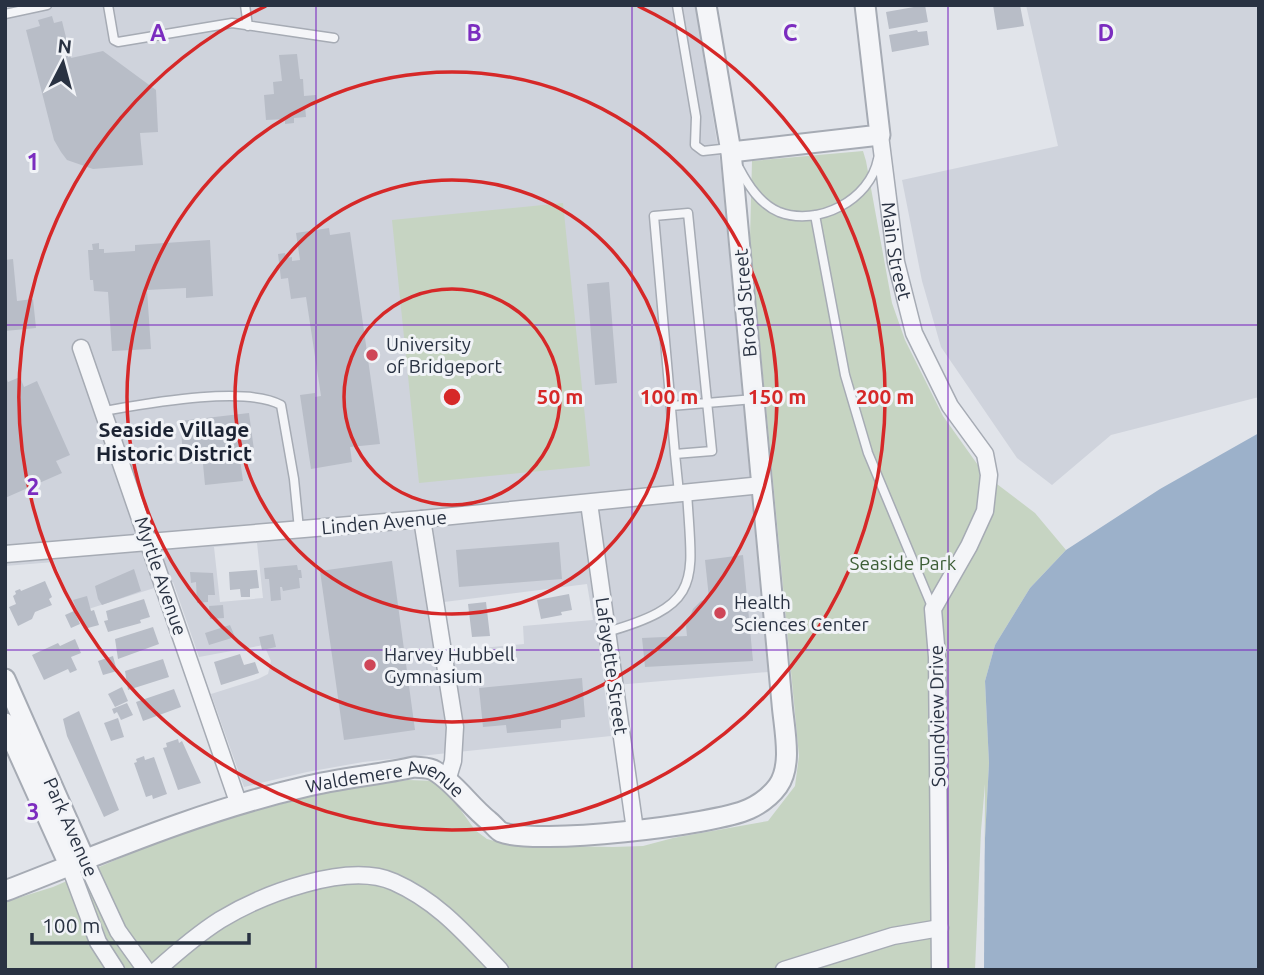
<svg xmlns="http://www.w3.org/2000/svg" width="1264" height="975" font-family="Ubuntu,sans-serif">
<rect width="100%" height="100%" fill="#e1e4ea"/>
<path fill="#cfd3dc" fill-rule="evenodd" d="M5,5H695L721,167L768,672L604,686L611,736L363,762L307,772L244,787L211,694L258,679L268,674L271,661L264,645L199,657L173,582L76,613L54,562L5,566ZM257,543L263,598L220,602L214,547ZM587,584L593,620L523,626L524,644L451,651L444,602Z
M1026,5H1259V397L1111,435L1052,485L1017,458L941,347L922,281L902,180L1058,146Z"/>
<path fill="#c6d4c2" d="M863,151L866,161L892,303L905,340L943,416L985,475L1035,513L1066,550L1030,588L995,645L985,681L989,763L978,970H5V902L53,887L171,836L246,813L324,793L408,780L436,781L445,788L475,830L487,839L509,845L613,847L643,846L673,838L768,821L795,786L799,756L750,238L752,161Z
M563,203L590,466L419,483L392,220Z"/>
<path fill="#9cb1ca" d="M1259,433V970H978L989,763L985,681L995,645L1030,588L1066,550L1160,489Z"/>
<path fill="#e1e4ea" d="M985,784L984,970H975L981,831Z"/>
<path fill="#b8bdc7" d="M925,5L928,22L889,29L886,12Z
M993,5H1020L1024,26L997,30Z
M52,16L54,23L62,21L71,58L103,51L156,90L158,132L140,133L143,165L93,169L67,160L61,152L54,140L26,30L40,26L38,20Z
M917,30L918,32L927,31L929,45L892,52L889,35Z
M297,54L300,79H303L304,96L316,95L317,105L305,106L306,117L294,118V123L285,124V119L266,120L264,95L274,94L273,82L282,81L279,55Z
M329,228L330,235L350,232L380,444L350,447L352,462L311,469L300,395L315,393V397L321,396L306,297L291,299L288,278L281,279L278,254L285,253L286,258L292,257V261L300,260L296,233Z
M210,240L213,296L186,298V288L147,290L151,349L112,351L108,292L94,291L93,280H90L88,250H93L92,244L99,243V249H104V253L135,251V245Z
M13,259L17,301L33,299L36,328L5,331V260Z
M609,282L617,383L595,385L587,284Z
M5,375L8,382L20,377L24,387L37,381L70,455L56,461L62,473L5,498Z
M249,413L254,450L239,452L243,481L205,485L203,464L222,462L221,460L184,464L180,421Z
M559,542L562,579L459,587L456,550Z
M743,555L753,661L645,667L642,638L687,636L686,626L693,609L701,601L709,598L705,560Z
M392,561L415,730L344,740L320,571Z
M297,565L298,570H301L302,578H299L300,588L283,591L282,587H280L281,600L271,601L269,579H265L264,568Z
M134,569L141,591L102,605L98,599L95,586Z
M257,570L259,588L250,589V597H241L240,589L230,590L229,572Z
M190,572L213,573L215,595H208V602L197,603L196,582L191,583Z
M45,581L52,597L49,599L52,605L35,612L32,619L18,626L9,607L16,604L13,596L16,594L15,591L20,589L21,591Z
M569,594L572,610L561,612L562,615L541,619L537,600Z
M87,596L91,611L94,610L99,625L84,629L73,600Z
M144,599L150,617L140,620L141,623L108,632L104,621L108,620L106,611Z
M486,602L490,636L472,637L468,604Z
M223,605L224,618L210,619L209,606Z
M74,611L80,624L71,628L65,615Z
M230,625L235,637L209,645L205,633Z
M153,627L159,644L118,659L115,639Z
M273,634L276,647L262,650L259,637Z
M75,639L81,653L71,657L77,670L70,673L68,669L44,680L32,655L58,643L60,646Z
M240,654L244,665L255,662L259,673L221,685L214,662Z
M113,656L117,671L103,675L98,661Z
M163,659L169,677L128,690L125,671Z
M582,678L585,717L561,720V728L507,733L506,725L483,727L479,688Z
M122,687L128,701L115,707L108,694Z
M174,689L181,707L143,721L136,702Z
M127,703L133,715L121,720L117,712L114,714L112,709Z
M79,711L119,810L104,817L67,736L63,719Z
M118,718L124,737L111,741L104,723Z
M178,739L179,743L182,741L201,783L178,790L163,748L167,747L166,743Z
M144,756L145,760L154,757L167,794L153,799L152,795L146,797L134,763L137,762L136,759Z"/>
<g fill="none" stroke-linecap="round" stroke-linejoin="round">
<g stroke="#a6abb4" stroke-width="11">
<path id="service" d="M108,5L114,40L118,42L232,23L334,38
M245,5L248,26
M677,5L696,117L695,145L703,151L730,148
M5,14L47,5
M739,168C748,185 760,204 779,212C818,227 870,200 878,159
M688,213L712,451L675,454L654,216Z
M815,215L845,375L868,453L933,609
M671,406L754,399
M104,411C145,404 245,385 281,405L294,479L299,529
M675,454L679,493
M607,632C705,604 692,581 687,492"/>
</g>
<g stroke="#a6abb4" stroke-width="19">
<g id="minor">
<path id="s1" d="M880,135L896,262L914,333L950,406L985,454L989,475L985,511L969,546L933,609L937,657L940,970"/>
<path d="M81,348L239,805"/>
<path d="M589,503L635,830"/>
<path d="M422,519L455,727L453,761L447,781"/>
<path d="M5,554L422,519L762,485"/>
<path d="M85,860L118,931L146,970"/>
<path d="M70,867L98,942L116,970"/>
<path d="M157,970C177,952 198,934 220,920C261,895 347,861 394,882C439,902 466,935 500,970"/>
<path d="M784,970L893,936L940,928"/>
</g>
</g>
<g stroke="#a6abb4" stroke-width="23">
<g id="tertiary">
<path d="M731,152L880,135L865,5"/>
<path d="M5,679L85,860"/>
<path d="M5,723L70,867"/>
<path id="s2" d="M5,891C103,853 200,811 304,787C340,778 378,775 414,767C421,768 429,767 435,771C455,783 470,806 489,821C493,824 497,830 501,832C534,846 715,825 749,809C760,804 770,797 778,786C793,765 784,729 782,703L731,152L706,5"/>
</g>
</g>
<use href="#service" stroke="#f4f5f8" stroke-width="8"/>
<use href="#minor" stroke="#f4f5f8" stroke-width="16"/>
<use href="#tertiary" stroke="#f4f5f8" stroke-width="19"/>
</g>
<path fill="none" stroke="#7b2cbf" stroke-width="2" stroke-opacity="0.55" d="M316,5V970M632,5V970M948,5V970M5,325H1259M5,650H1259"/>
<g fill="none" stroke="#d62828" stroke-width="3.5">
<circle cx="452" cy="397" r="108"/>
<circle cx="452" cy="397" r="217"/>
<circle cx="452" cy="397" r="325"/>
<path d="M638 6A433 433 0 1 1 266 6"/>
</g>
<g fill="#cf4657" stroke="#f1f3f7" stroke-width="2.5">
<circle cx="372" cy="355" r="7"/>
<circle cx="720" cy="613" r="7"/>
<circle cx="370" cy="665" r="7"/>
</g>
<g text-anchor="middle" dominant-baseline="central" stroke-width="6" stroke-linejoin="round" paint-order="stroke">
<g font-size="19" fill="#293242" stroke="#f1f3f7">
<text stroke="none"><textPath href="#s1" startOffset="117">Main Street</textPath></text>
<text transform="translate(745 303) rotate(-95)">Broad Street</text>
<text transform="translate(384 522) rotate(-5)">Linden Avenue</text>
<text transform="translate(161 576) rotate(71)">Myrtle Avenue</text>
<text transform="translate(612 666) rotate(82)">Lafayette Street</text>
<text transform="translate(937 716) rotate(-91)">Soundview Drive</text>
<text stroke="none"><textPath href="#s2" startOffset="402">Waldemere Avenue</textPath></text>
<text transform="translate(71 827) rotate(66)">Park Avenue</text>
</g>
<g font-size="19" fill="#293242" stroke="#f1f3f7" text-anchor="start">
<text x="386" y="344">University<tspan x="386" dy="22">of Bridgeport</tspan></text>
<text x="734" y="602">Health<tspan x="734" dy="22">Sciences Center</tspan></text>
<text x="384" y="654">Harvey Hubbell<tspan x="384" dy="22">Gymnasium</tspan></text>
</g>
<g font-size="19" fill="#3d5e36" stroke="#f1f3f7">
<text x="903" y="563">Seaside Park</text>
</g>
<g font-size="21" font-weight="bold" fill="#1b2333" stroke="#f1f3f7">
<text x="174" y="429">Seaside Village<tspan x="174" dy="24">Historic District</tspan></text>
</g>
</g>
<g font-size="23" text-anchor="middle" font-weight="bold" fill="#7b2cbf" stroke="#f1f3f7" stroke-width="6" stroke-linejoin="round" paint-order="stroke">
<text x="158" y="41">A</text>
<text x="474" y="41">B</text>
<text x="790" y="41">C</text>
<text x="1106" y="41">D</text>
<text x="33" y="170">1</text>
<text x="33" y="495">2</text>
<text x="33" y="820">3</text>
</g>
<circle cx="452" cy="397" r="10" fill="#d62828" stroke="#f1f3f7" stroke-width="3.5"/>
<g font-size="21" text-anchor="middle" font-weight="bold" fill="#d62828" stroke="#f1f3f7" stroke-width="6" stroke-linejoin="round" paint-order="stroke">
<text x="560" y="404">50 m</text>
<text x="669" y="404">100 m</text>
<text x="777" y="404">150 m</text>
<text x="885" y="404">200 m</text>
</g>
<rect width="1264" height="975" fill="none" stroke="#293242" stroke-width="14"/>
<g transform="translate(63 63) rotate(6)" stroke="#f1f3f7" stroke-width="5" paint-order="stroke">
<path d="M0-5L12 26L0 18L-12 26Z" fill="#293242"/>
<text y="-10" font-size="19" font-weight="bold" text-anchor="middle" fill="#293242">N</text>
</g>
<path d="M32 933v10h217v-10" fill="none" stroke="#293242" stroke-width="3.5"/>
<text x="42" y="933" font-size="21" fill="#293242" stroke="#f1f3f7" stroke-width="5" paint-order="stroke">100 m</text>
</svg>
